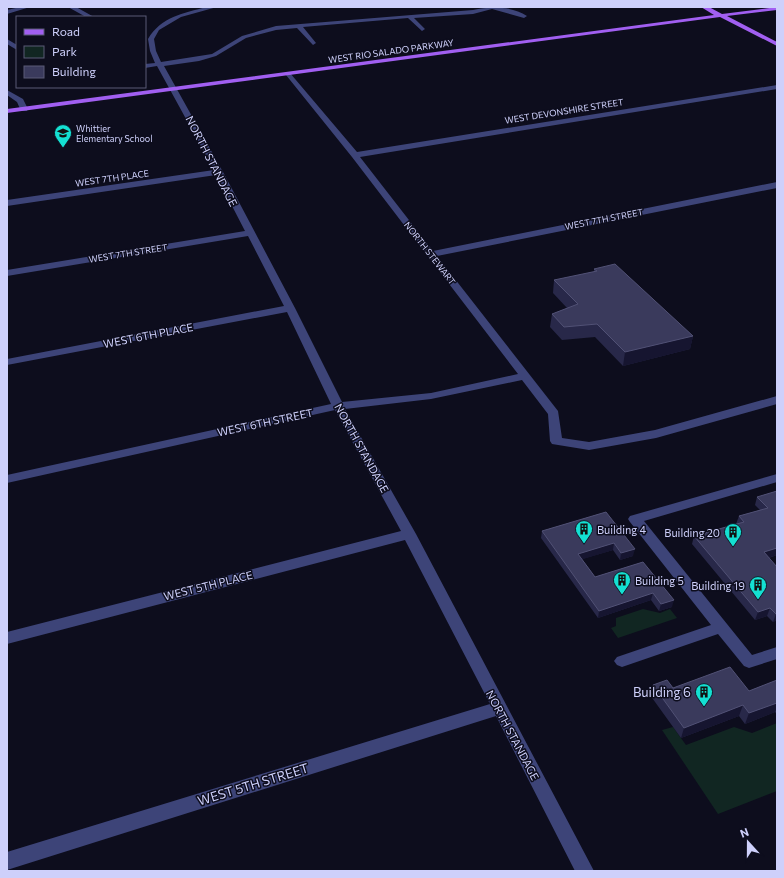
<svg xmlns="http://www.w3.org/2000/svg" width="784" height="878" font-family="Commissioner,sans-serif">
<rect width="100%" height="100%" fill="#0d0d1d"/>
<path fill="#112622" d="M643,609L660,613L670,609L677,618L618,638L611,628L616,626V618Z
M777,723V791L718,814L662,730L673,727L686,745L734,727L752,733Z"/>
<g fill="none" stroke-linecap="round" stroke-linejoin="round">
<path fill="#3d4478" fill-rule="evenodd" d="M20,7H30L7,14V10Z
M68,7H76L94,17H86Z
M207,7H217L181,17L159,30L154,39L156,51L161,62L212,54L242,36L276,26L473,10C490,6 512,6 527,16L524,18L492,9L473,14L414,18L425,29L422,31L408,18L303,27L316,43L313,45L297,28L276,30L246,38L216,56L199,61L164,66L223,172L295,308L342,402L431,393L518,374L352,157L286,75V73H290L357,152L777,85V89L360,157L433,251L777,182V188L437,256L558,411L562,438L589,442L655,430L777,396V404L656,438L589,450L552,444L550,441L548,414L522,380L431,399L345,409L416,534L594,871H575L496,716L7,870V852L490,704L405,540L7,644V632L401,531L335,410L7,483V475L331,404L287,312L7,365V359L284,306L248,236L7,276V270L245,231L216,175L7,206V200L214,170L157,66L145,68V64L155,63L150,51L148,39C161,17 183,13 207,7Z
M7,39L17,45V50L7,44Z
M7,90L23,99L28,109L27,111H21L17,102L7,95Z
M777,474V482L644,521L752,655L777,647V659L749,668L744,666L718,634L622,667L617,665L614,661L617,657L711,625L630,522L628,519L630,516Z"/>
<path fill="#a15ff1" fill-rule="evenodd" d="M701,7H709L722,14L777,7V10L727,16L777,42V46L720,17L7,113V109L714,15Z"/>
</g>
<path fill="#282849" d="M594,269L693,336L690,349L623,366L595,337L562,340L550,327L552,314L567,308L553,293L554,280L594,272Z
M777,491V555L769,558L777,620L773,622L767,616L755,620L692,544L694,536L736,524L739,516L760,510L755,505L757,497Z
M606,512L633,556L620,560L613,550L582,559L595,577L643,562L672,607L659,611L651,600L598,618L541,538L542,531Z
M777,680V714L775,712L745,724L739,716L681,738L650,695L653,685L673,688L749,691Z"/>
<path fill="#161530" d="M693,336L690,349L623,366L625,352Z
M614,543L613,550L577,561L578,554Z
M777,548V555L761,560L764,552Z
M635,549L633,556L620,560L621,553Z
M653,593L651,600L598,618L599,611Z
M674,600L672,607L659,611L661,604Z
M770,608L767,616L755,620L758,612Z
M776,614H777V620L773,622Z
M777,703V708L775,712L745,724L749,713Z
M743,705L739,716L681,738L684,728Z"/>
<path fill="#3a3a5c" stroke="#515175" d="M615,264L693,336L625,352L597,324L564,327L552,314L578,304L554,280L597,271L594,269Z
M777,491V548L764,552L777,567V614H776L770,608L758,612L694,536L744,522L739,516L768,508L757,497Z
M606,512L635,549L621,553L614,543L578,554L595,577L643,562L674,600L661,604L653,593L599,611L542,531Z
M730,667L749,691L777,680V703L749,713L743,705L684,728L653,685L667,680L673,688Z"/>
<defs>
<g id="school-pin" transform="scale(0.9)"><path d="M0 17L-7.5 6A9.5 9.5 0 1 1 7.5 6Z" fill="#14e0d2" stroke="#0d0d1d"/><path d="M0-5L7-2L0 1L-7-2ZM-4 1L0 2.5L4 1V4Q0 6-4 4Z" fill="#111"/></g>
<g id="building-pin" transform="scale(0.9)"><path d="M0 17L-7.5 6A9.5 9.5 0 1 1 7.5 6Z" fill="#14e0d2" stroke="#0d0d1d"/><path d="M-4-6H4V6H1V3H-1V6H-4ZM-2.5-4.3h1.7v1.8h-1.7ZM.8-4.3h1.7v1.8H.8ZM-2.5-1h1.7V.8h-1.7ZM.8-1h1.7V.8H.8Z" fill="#111"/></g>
</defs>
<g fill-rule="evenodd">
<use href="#school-pin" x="63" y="133"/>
<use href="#building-pin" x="584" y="529"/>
<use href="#building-pin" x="733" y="532"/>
<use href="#building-pin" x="622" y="580"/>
<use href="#building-pin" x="758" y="585"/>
<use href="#building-pin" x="704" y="692"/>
</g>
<g text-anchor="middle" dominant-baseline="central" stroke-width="3" stroke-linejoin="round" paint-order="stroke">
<g font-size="9" fill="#ced0fb" stroke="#0d0d1d">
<text transform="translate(391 51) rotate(-8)">WEST RIO SALADO PARKWAY</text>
<text transform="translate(564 111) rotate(-9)">WEST DEVONSHIRE STREET</text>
<text transform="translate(112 178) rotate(-8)">WEST 7TH PLACE</text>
<text transform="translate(604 219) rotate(-11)">WEST 7TH STREET</text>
<text transform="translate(128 253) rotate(-9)">WEST 7TH STREET</text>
<text transform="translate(430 253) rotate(52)">NORTH STEWART</text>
</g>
<g font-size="9" fill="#ced0fb" stroke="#0d0d1d" text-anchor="start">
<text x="76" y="128">Whittier<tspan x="76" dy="10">Elementary School</tspan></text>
</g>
<g font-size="11" fill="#ced0fb" stroke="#0d0d1d">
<text transform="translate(212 161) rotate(63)">NORTH STANDAGE</text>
<text transform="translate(148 335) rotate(-11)">WEST 6TH PLACE</text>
<text transform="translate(265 422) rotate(-12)">WEST 6TH STREET</text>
<text transform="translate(362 448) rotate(61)">NORTH STANDAGE</text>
<text transform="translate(208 585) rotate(-14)">WEST 5TH PLACE</text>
<text transform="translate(513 735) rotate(62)">NORTH STANDAGE</text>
</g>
<g font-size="11" fill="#ced0fb" stroke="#0d0d1d" text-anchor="start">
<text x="597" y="529">Building 4</text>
<text x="720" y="532" text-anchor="end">Building 20</text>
<text x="635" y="580">Building 5</text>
<text x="745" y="585" text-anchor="end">Building 19</text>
</g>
<g font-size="13" fill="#ced0fb" stroke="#0d0d1d" text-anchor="end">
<text x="691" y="692">Building 6</text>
</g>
<g font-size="13" fill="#ced0fb" stroke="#0d0d1d">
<text transform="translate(253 784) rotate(-17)">WEST 5TH STREET</text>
</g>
</g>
<rect width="784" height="878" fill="none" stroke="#ced0fb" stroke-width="16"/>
<rect x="16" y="16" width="130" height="72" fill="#0d0d1d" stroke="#5a5b76"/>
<rect x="24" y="29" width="20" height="6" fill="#a15ff1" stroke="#5a5b76"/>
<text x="52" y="36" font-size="12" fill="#ced0fb">Road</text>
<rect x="24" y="46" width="20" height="12" fill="#112622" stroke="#5a5b76"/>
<text x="52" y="56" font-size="12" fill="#ced0fb">Park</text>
<rect x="24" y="66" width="20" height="12" fill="#3a3a5c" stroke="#5a5b76"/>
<text x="52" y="76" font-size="12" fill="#ced0fb">Building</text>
<g transform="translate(748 842) rotate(339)" stroke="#0d0d1d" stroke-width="3" paint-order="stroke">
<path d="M0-3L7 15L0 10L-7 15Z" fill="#ced0fb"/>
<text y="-6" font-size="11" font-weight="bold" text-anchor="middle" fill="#ced0fb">N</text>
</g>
</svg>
